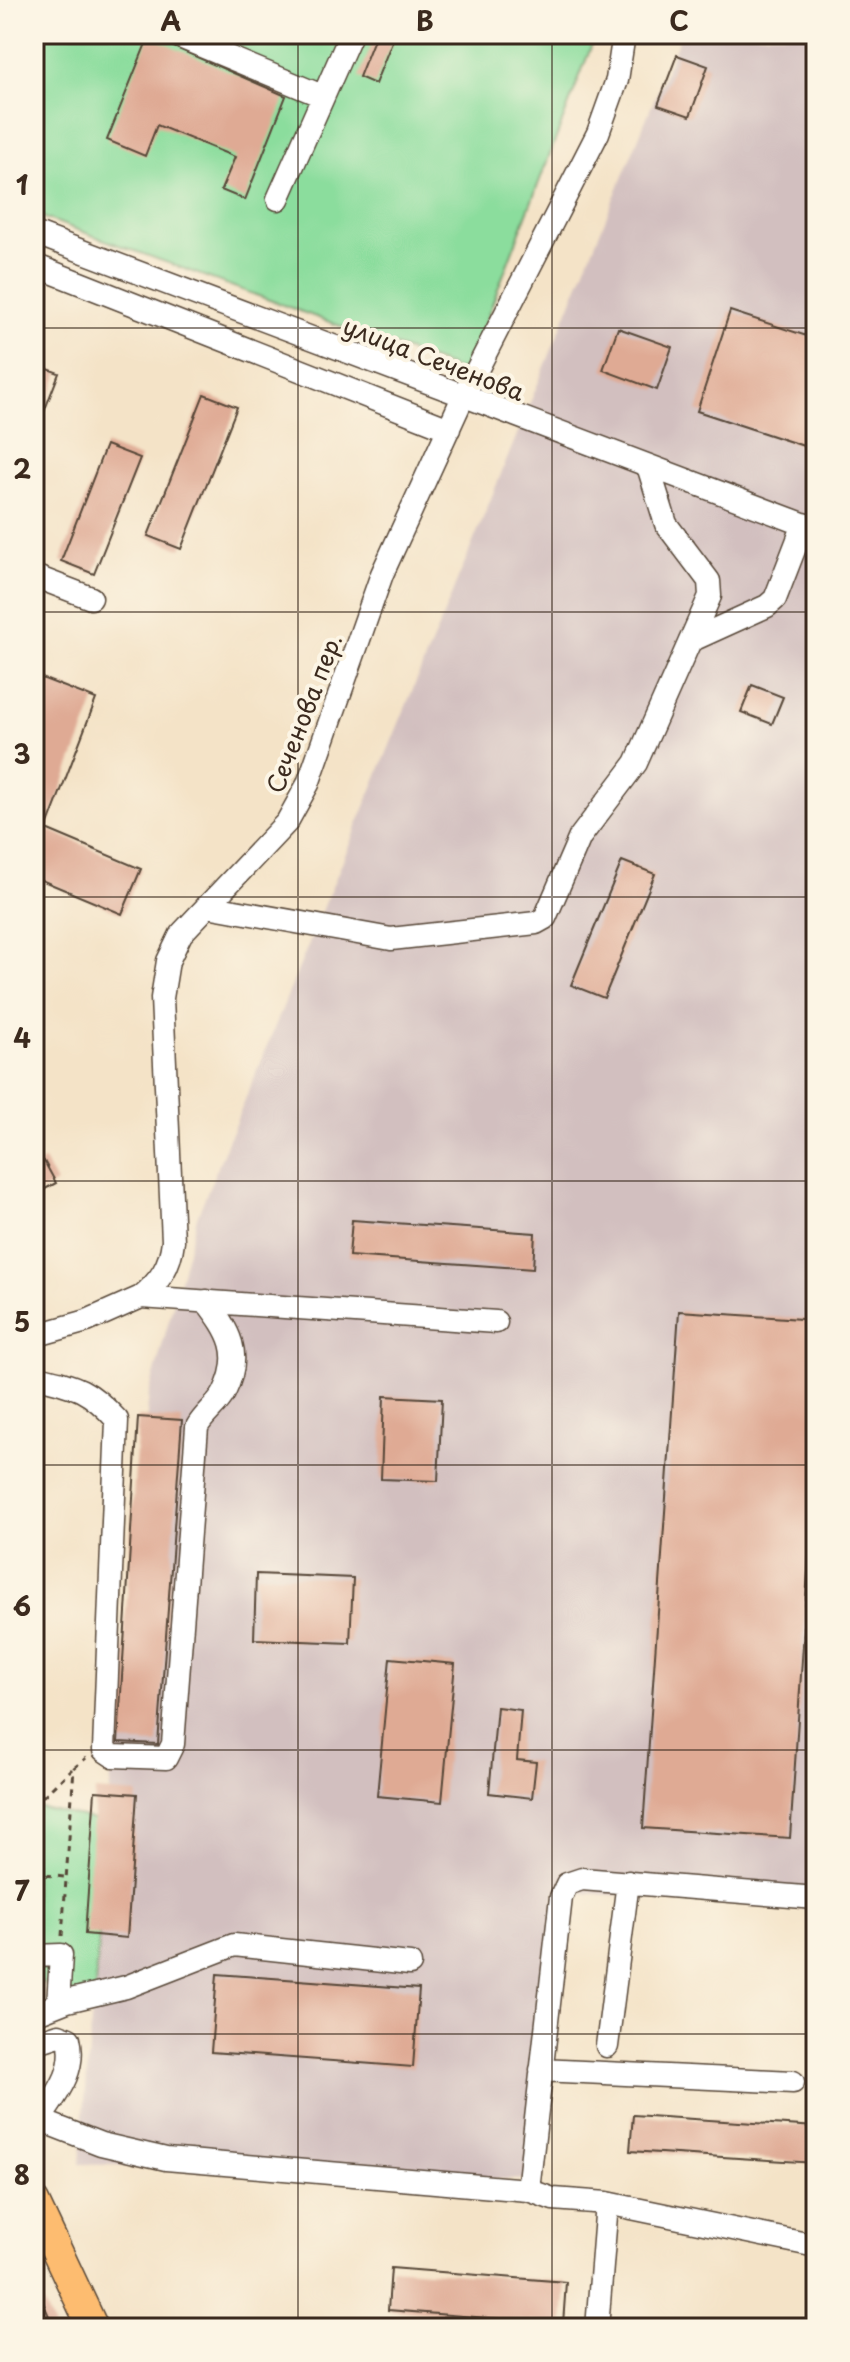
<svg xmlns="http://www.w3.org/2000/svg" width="850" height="2362" font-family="'Playpen Sans',sans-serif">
<rect width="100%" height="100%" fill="#fcf5e5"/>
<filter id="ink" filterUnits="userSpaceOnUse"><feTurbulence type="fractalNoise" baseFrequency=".0125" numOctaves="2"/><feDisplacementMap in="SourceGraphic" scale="16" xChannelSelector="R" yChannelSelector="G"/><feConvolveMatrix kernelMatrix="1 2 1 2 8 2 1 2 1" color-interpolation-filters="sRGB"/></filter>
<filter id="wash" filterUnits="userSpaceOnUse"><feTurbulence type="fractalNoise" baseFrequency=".006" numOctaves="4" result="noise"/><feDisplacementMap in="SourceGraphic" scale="32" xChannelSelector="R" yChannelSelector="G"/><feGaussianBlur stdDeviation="1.8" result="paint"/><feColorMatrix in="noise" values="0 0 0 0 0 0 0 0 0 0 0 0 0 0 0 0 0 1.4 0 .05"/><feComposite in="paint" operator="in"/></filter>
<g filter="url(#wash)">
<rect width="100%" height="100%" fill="#f4e3c7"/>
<path fill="#d2bfbf" d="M681,34H816V1910L555,1891L528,2180L80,2164L108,1806L149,1394L197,1217Z"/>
<path fill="#8bdd9d" stroke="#63845e" stroke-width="2" d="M34,34H596L466,372L34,214Z
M34,1806L107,1823L94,2002L34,1980Z"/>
<g id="blocks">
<path fill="#dfaa94" d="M376,34H395L375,84L359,77Z
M149,36L286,96L245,200L221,190L235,157L157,125L145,156L107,140Z
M677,55L708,66L690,116L658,105Z
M730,311L816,339V450L697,411Z
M618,328L672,347L657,390L603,370Z
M34,364L59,373L35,435H34Z
M204,394L237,407L181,549L148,536Z
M106,445L140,458L94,574L61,561Z
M34,675L96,699L47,827L34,822Z
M752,685L783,697L772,724L741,712Z
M46,829L141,869L122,914L34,877V859Z
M622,861L655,874L604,998L571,985Z
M44,1161L56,1183L34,1195V1166Z
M352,1220L535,1233L533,1269L349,1256Z
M679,1311L816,1320V1452L790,1838L643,1828Z
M384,1396L442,1399L438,1481L381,1479Z
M138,1417L182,1420L158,1744L118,1742Z
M256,1574L353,1578L350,1643L254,1639Z
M390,1658L455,1664L442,1802L377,1796Z
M497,1707L521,1710L517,1760L536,1762L532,1798L489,1793Z
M95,1791L137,1794L127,1938L85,1934Z
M217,1974L419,1989L413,2067L211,2052Z
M633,2115L816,2127V2163L630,2151Z
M391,2268L566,2282L563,2324L388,2310Z
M34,2281L54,2328H34Z"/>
</g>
</g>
<g filter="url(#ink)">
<use href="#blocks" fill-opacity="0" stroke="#574637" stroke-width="2"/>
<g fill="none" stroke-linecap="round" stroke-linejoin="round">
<g stroke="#574637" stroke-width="25">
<path id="minor" d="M173,34L322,96
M278,199L351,34
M34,233L816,529
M34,265L449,429
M34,576L91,598
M690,641L767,606L775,599L804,524
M207,906L391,939L536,923L545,918L580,837L636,763L710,596L709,581L666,524L648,466
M141,1297C160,1281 170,1267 173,1241L162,998L168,961L181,934L287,822L308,784L382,574L463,397L598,133L617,80L624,34
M34,1336L87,1321L141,1297L496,1322
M34,1376C75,1386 88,1388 117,1420L104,1750L113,1756L166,1758L173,1744L197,1427C204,1414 218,1405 224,1393C244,1353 229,1331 206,1301
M34,1956L61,1955L58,2004
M34,2014L67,2001L126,1987L234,1945L410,1964
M34,2043L59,2035L69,2039C77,2071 56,2095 39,2121
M607,2046L628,1882
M541,2070L793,2082
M34,2118L101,2144L166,2159L528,2190L561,1897L567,1884L582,1879L816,1898
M528,2190L553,2199L607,2203L597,2328
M607,2203L816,2246"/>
</g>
<g stroke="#574637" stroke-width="33">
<path id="highway" d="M34,2202L93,2328"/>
</g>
<path stroke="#574637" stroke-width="3" stroke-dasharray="6 6" stroke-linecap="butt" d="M34,1805L72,1769
M34,1874L65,1877
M62,1936L74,1768L86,1758"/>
<use href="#minor" stroke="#fff" stroke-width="22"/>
<use href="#highway" stroke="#fdbc6f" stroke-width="30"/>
</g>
</g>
<path fill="none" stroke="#3b2a1e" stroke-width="2" stroke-opacity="0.55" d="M298,34V2328M552,34V2328M34,328H816M34,612H816M34,897H816M34,1181H816M34,1465H816M34,1750H816M34,2034H816"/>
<g text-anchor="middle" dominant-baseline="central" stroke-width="8" stroke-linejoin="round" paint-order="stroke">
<g font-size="24" fill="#3b2a1e" stroke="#fcf5e5">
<text transform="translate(434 358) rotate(21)">улица Сеченова</text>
<text transform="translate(303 713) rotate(-69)">Сеченова пер.</text>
</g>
</g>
<rect width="850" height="2362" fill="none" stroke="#fcf5e5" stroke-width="88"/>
<rect x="44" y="44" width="762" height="2274" fill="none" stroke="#3b2a1e" stroke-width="3"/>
<g font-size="26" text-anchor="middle" font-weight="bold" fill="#3b2a1e">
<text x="171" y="31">A</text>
<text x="425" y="31">B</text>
<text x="679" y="31">C</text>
<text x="22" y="195">1</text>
<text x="22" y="479">2</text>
<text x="22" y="764">3</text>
<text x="22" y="1048">4</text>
<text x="22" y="1332">5</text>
<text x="22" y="1616">6</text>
<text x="22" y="1901">7</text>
<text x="22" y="2185">8</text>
</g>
</svg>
